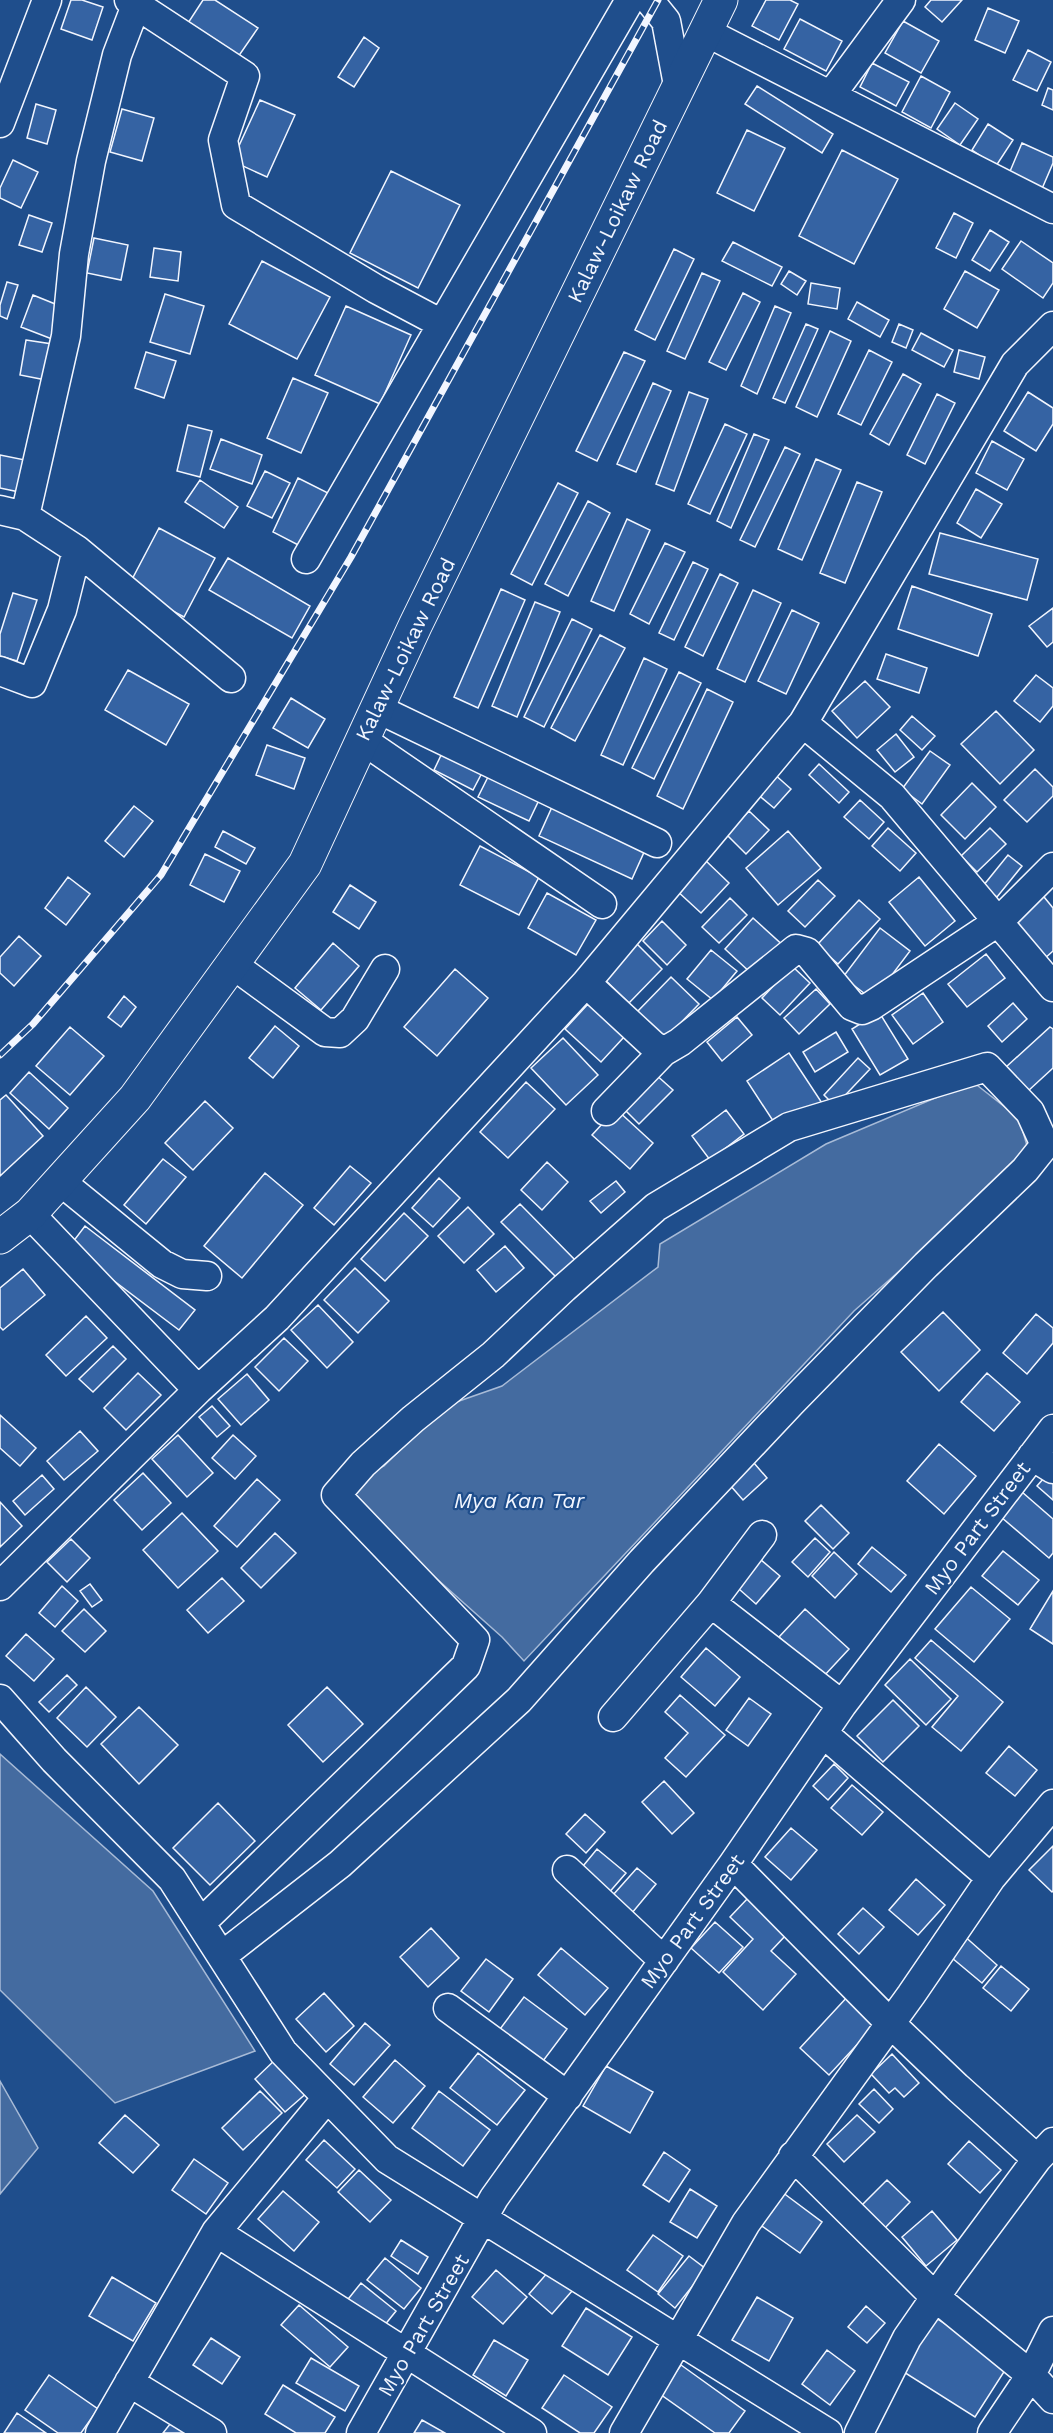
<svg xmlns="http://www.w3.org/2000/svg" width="1053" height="2433" font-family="'Work Sans',sans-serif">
<rect width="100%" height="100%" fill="#1f4e8c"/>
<path fill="#446ba0" stroke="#a8bbd7" stroke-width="1.5" d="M973,1082L1019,1118L1030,1156L854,1311L524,1661L502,1637L346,1498L354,1481L384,1466L445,1406L502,1386L658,1267L660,1244L826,1144Z
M0,1754L153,1891L255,2051L115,2103L0,1990Z
M0,2081L38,2148L0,2194Z"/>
<path fill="#3563a3" stroke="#f2f6ff" stroke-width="1.5" d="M71,0H82L103,7L92,40L61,29Z
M203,0H215L258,28L238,57L188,23Z
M766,0H790L798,4L779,40L752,26Z
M931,0H962L942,22L925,7Z
M988,8L1019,21L1005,53L975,40Z
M800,19L842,41L826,71L784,49Z
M903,21L939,41L921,73L885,53Z
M364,37L379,48L354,87L338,77Z
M1028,50L1051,62L1037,91L1013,80Z
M872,63L909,82L896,106L860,87Z
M921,76L950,92L931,128L902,112Z
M757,86L833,134L822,153L745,104Z
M1048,88L1053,90V110L1042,105Z
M260,100L295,115L267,177L232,161Z
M955,103L978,119L960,145L937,129Z
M36,104L56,110L47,144L27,138Z
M122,109L154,118L142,161L110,152Z
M988,124L1013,140L996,166L972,150Z
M747,130L785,148L754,211L717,193Z
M1022,143L1053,157V163L1041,191L1008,176Z
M842,150L898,179L854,264L799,236Z
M13,160L38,172L21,208L0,198V188Z
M391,171L460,205L418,288L350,253Z
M954,213L973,223L956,258L936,248Z
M29,215L52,223L42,252L19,245Z
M990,230L1009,242L990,271L972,260Z
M94,238L128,245L121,280L87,273Z
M1021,241L1053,263V283L1043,298L1002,269Z
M733,242L782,267L772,286L722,261Z
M154,248L181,252L178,281L150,277Z
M674,249L694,259L655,340L635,330Z
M262,261L330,297L297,359L229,324Z
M789,271L806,281L797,295L781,284Z
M965,271L999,290L977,328L944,309Z
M702,273L720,281L685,359L667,351Z
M7,282L18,285L7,319L0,316V305Z
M811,283L840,288L837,309L808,304Z
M743,293L760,302L726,370L709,362Z
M165,294L204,306L190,354L150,342Z
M33,295L65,308L52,339L21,327Z
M857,302L889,320L880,337L848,319Z
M346,306L411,335L380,404L315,375Z
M775,306L791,313L757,394L741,386Z
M806,324L818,329L785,403L773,398Z
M899,324L913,330L906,348L892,342Z
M830,331L851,341L817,417L796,407Z
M921,333L953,350L944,367L912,350Z
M26,340L52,344L46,380L20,375Z
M869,350L892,362L861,425L838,414Z
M959,350L985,357L979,379L954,372Z
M146,352L176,361L164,398L135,388Z
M624,352L645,361L597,461L576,451Z
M903,374L921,384L889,445L870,434Z
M293,378L328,393L301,453L267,438Z
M653,383L671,391L636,472L617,464Z
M689,392L708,399L674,491L656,484Z
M1028,392L1053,408V424L1036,451L1004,431Z
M937,394L955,403L925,464L907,455Z
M725,424L747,434L710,514L688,504Z
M188,425L212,431L200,477L177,471Z
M754,434L769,440L731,528L717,521Z
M221,439L262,455L252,484L210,469Z
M992,441L1024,459L1007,490L976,473Z
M785,447L800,454L755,547L740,540Z
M0,455L30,461L24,493L0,488Z
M816,459L841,470L802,560L778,549Z
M265,471L290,483L272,518L247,506Z
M298,478L330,494L304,548L273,532Z
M200,480L238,507L224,528L185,502Z
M857,482L882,492L845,583L820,573Z
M558,483L578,493L532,585L511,574Z
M976,489L1002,504L981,538L957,523Z
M588,501L610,513L568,596L545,584Z
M627,519L650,530L614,611L591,601Z
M159,528L215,558L184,617L128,587Z
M940,533L1038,559L1027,600L929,574Z
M665,543L685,552L649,624L630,614Z
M228,558L310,606L292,638L209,590Z
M693,562L708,569L674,640L659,633Z
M720,574L738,583L703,656L685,647Z
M912,586L992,614L978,656L898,629Z
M501,589L525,600L478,708L454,697Z
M753,590L781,603L745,682L717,669Z
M13,593L37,600L17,661L0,656V634Z
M535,602L560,612L517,717L492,706Z
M1053,608V642L1047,647L1029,626Z
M792,610L819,623L786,694L758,681Z
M572,619L592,629L544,727L524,717Z
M600,635L625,648L575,741L551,728Z
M886,654L927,668L919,693L877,679Z
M644,658L667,669L623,765L601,755Z
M128,670L189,704L166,745L105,710Z
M679,672L701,683L654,779L632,768Z
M1036,675L1053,688V706L1040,722L1014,701Z
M865,681L890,707L857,738L832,711Z
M707,689L733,702L683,809L657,796Z
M291,698L325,719L308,748L273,728Z
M996,711L1034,750L1000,784L961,744Z
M912,716L935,736L922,750L900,730Z
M896,734L914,757L895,772L877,750Z
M267,745L305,758L294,789L256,775Z
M444,749L484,769L473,790L434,770Z
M930,751L950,765L922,804L902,789Z
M819,764L849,792L839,803L809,775Z
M1035,769L1053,787V796L1027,822L1004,800Z
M773,773L791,789L774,808L756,793Z
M489,775L539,800L529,821L478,797Z
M972,783L996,807L965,839L941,815Z
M860,800L884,822L869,839L844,817Z
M134,806L153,821L124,857L105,841Z
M552,807L645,850L632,879L539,836Z
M749,811L769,830L746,854L726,834Z
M888,828L916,853L900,871L872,846Z
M990,828L1006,844L977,872L961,856Z
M223,831L255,848L246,864L215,847Z
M788,831L821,868L778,905L746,868Z
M480,846L539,877L519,915L460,885Z
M205,854L240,871L224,902L190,885Z
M1008,855L1022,866L997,897L983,886Z
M704,859L729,883L701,913L675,889Z
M68,877L90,894L66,925L45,908Z
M919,877L955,921L925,946L889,902Z
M818,880L835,896L805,927L788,911Z
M350,885L376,902L359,929L333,912Z
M1040,892L1053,908V951L1044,959L1009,918Z
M547,893L596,920L576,955L528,928Z
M730,898L747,915L719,943L702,927Z
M859,900L880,919L838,964L817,945Z
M753,918L787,949L752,974L725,949Z
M662,921L686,945L667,965L643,941Z
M880,928L910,951L873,1000L843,977Z
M19,936L41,956L14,986L0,973V957Z
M633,940L662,969L629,1003L599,974Z
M333,943L359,966L321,1010L295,988Z
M711,950L737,971L713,1000L687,979Z
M986,954L1005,978L967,1007L948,984Z
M792,966L810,983L780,1015L762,998Z
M455,969L488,998L437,1056L404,1027Z
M671,977L699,1004L664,1040L636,1013Z
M816,989L830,1004L799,1034L784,1018Z
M923,993L943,1022L913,1044L892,1015Z
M124,996L136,1007L121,1027L108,1017Z
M1013,1003L1027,1019L1002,1042L988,1026Z
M588,1004L624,1037L601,1062L565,1029Z
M879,1012L908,1059L880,1075L852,1029Z
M737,1017L752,1035L722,1061L707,1042Z
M275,1026L299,1046L273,1078L249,1058Z
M70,1027L104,1056L70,1095L36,1066Z
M1050,1027L1053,1029V1068L1028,1091L1006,1067Z
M836,1032L848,1052L815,1072L803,1052Z
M563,1038L598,1075L566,1105L531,1068Z
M789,1053L822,1103L779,1130L747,1081Z
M858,1058L870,1069L835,1106L824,1095Z
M29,1072L68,1108L49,1129L10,1093Z
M654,1073L673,1090L639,1124L621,1106Z
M526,1082L555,1109L508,1158L480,1132Z
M6,1095L43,1136L0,1176V1100Z
M205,1101L233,1128L193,1170L165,1143Z
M616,1109L653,1143L630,1169L592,1135Z
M726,1110L744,1134L710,1160L692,1136Z
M163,1159L186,1177L146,1224L124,1205Z
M547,1162L568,1182L542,1210L521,1190Z
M350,1166L371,1183L334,1225L314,1208Z
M265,1173L303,1205L242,1278L204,1246Z
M439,1178L460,1198L433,1227L412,1208Z
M616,1181L625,1192L601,1213L590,1201Z
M520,1204L577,1262L559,1280L501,1222Z
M468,1207L494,1234L464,1263L438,1236Z
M404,1213L428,1236L385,1281L361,1259Z
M85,1226L195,1310L179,1330L69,1247Z
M505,1246L524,1268L496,1292L477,1270Z
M355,1268L389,1301L358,1333L324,1300Z
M23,1269L45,1295L3,1330L0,1327V1288Z
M318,1305L353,1342L327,1368L291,1330Z
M943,1312L980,1350L939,1391L901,1352Z
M1036,1314L1053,1328V1343L1027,1374L1003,1353Z
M86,1316L107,1338L66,1376L46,1355Z
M284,1338L308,1361L279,1391L255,1367Z
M113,1346L126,1359L93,1392L79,1379Z
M138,1373L161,1395L126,1430L104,1408Z
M987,1373L1020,1402L994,1431L961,1402Z
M247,1374L269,1400L241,1425L218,1399Z
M212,1406L230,1426L217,1437L199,1417Z
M0,1415L36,1448L20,1466L0,1448Z
M80,1431L98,1451L64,1480L47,1461Z
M178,1435L213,1473L187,1497L152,1459Z
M233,1435L256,1456L235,1479L212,1458Z
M939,1444L976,1476L944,1514L907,1481Z
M748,1456L767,1478L743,1500L723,1477Z
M1050,1471L1053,1475V1500L1037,1486Z
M143,1473L171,1503L142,1530L114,1500Z
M42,1475L54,1489L25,1515L13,1501Z
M257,1479L280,1500L237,1547L214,1526Z
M1022,1492L1053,1519V1553L1049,1558L1001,1517Z
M0,1502L22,1526L0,1547Z
M821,1505L849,1533L833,1549L805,1521Z
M182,1513L218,1551L178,1588L143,1550Z
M275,1533L296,1553L261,1588L241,1568Z
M815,1538L830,1552L808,1577L792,1562Z
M71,1539L90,1558L67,1582L47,1562Z
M872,1547L906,1575L891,1592L858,1564Z
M1003,1551L1039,1580L1018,1605L982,1576Z
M834,1552L857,1574L835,1598L812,1576Z
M754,1554L780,1576L756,1604L731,1582Z
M222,1578L244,1601L208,1633L187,1610Z
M90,1584L102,1600L92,1607L80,1591Z
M62,1586L78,1601L55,1627L39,1613Z
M971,1587L1010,1619L974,1662L935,1629Z
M1053,1591V1644L1030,1629Z
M84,1609L106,1631L85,1652L62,1631Z
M805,1609L849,1649L823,1677L779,1637Z
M26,1634L54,1659L34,1681L6,1656Z
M931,1640L1003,1702L961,1751L932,1727L958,1696L915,1658Z
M706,1648L740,1677L715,1706L681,1677Z
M910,1659L951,1699L926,1725L885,1685Z
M67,1675L77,1685L49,1712L39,1702Z
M86,1687L116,1717L87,1747L57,1718Z
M327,1687L363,1724L323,1762L288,1725Z
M680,1695L725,1735L686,1777L665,1758L688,1733L665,1712Z
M749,1698L771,1714L748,1746L726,1730Z
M893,1700L919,1726L883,1762L857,1736Z
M139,1707L178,1745L139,1784L101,1744Z
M1009,1746L1037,1770L1015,1796L986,1773Z
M834,1764L848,1778L828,1800L813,1786Z
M664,1781L694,1813L672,1834L642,1802Z
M852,1785L883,1812L862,1835L831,1808Z
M218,1803L255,1841L210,1885L173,1848Z
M585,1814L605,1832L586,1853L566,1834Z
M791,1828L817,1850L791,1880L765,1857Z
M1053,1846V1891L1052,1892L1029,1870Z
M597,1849L626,1873L607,1895L579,1871Z
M637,1868L656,1884L632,1913L613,1895Z
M916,1879L945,1905L918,1935L889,1910Z
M748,1898L786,1935L771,1951L796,1974L763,2010L723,1972L753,1939L730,1917Z
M863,1908L884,1927L859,1954L838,1934Z
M715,1922L743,1947L719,1973L691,1948Z
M431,1928L459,1958L428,1987L400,1957Z
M962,1934L997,1965L982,1983L946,1953Z
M561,1948L608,1988L585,2015L538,1975Z
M486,1959L513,1979L489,2012L461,1991Z
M1001,1966L1029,1989L1011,2011L983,1988Z
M324,1993L354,2026L326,2052L296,2019Z
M849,1995L878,2022L829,2075L800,2048Z
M524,1997L567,2029L540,2065L497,2033Z
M365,2023L390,2045L354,2085L330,2064Z
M478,2053L525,2090L497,2125L450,2088Z
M892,2054L919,2083L904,2097L895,2088L889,2093L871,2074Z
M278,2057L309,2091L285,2112L255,2079Z
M395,2060L425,2086L393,2123L363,2097Z
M606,2066L653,2092L630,2133L583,2106Z
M874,2089L893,2109L879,2123L859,2104Z
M260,2091L282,2113L243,2150L222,2128Z
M439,2091L490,2130L463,2166L412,2128Z
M125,2115L159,2145L133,2173L99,2143Z
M857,2115L875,2132L844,2162L827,2144Z
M324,2140L355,2169L337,2188L306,2160Z
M969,2141L1001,2170L980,2193L948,2164Z
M664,2152L690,2170L669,2202L643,2185Z
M194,2159L228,2183L206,2214L172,2190Z
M359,2170L391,2200L370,2222L338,2192Z
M887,2180L910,2202L883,2230L860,2207Z
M690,2189L717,2206L697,2238L670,2222Z
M283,2191L319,2222L294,2251L258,2219Z
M782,2192L822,2222L800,2253L759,2224Z
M932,2211L957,2240L926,2266L902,2237Z
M653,2235L683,2256L658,2292L627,2270Z
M401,2240L428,2257L418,2274L391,2256Z
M689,2256L706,2269L675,2308L658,2294Z
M385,2258L421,2288L404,2309L367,2280Z
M496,2270L527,2297L503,2324L472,2297Z
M549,2271L572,2291L552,2314L529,2294Z
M112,2277L156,2303L133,2341L89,2316Z
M361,2283L396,2311L380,2331L345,2303Z
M757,2297L793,2318L769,2361L732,2340Z
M299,2305L348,2347L330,2367L281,2325Z
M866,2306L885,2323L867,2343L848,2327Z
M586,2308L632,2337L608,2375L562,2346Z
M933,2316L1009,2364L975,2417L899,2369Z
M211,2338L240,2357L222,2384L193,2365Z
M494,2340L528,2360L506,2396L473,2375Z
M827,2350L855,2371L830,2405L802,2384Z
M311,2358L359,2386L345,2411L296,2383Z
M681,2365L745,2411L729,2433H715L660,2394Z
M49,2375L98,2409L81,2433H58L25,2410Z
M564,2375L612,2407L594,2433H580L542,2408Z
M283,2385L335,2417L325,2433H296L265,2414Z
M17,2413L46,2433H4Z
M174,2419L192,2433H163Z
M422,2420L445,2433H414Z"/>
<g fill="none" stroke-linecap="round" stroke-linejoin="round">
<g stroke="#f2f6ff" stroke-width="31">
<path id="minor" d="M129,0L245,76L223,140L236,205L376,289L442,324
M649,0L666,21L678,85
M704,31L1053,209
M831,95L901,0
M0,123L47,0
M0,510L25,516L77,550L231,678
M25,516L66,336L74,254L91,161L117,55L138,0
M306,559L630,0
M0,671L32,683L62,610L77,550
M376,708L657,843
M803,723L892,796L1053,987
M361,739L602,904
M232,964L325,1032L340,1033L355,1019L385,969
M586,983L653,1045L663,1052L680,1042L796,949L807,952L852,1006L862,1010L871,1006L999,921L1053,867
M606,1111L663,1052
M60,1181L162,1264L182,1274L207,1276
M30,1214L198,1390
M1032,1456L1053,1469
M0,1586L198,1390L277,1318L586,983L803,723L1015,364L1053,326
M711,1603L762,1535
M0,1699L54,1760L172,1879L283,2052L387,2159L828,2433
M613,1717L711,1603L842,1705
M824,1734L991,1878
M733,1864L890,2023L957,2087L1037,2159
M567,1870L664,1961
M202,1922L466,1666L475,1640L336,1495L363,1464L413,1419L493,1355L564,1288L656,1207L789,1127L987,1067L1030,1112L1045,1145L1025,1170L926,1265L792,1402L642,1561L519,1700L340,1864L223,1955
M448,2008L568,2096
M793,2156L935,2297L1031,2375L1053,2399
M216,2232L532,2433
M129,2382L212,2433
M100,2433L216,2232L327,2098
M361,2433L494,2198L733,1864L842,1705L1053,1429
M624,2433L746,2223L911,1995L991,1878L1053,1804
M859,2433L907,2338L950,2276L1037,2159L1053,2142
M992,2433L1031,2375L1053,2331"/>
</g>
<g stroke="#f2f6ff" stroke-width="35">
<path id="major" d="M0,1237L30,1214L135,1098L305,864L415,626L721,0"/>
</g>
<use href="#minor" stroke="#1f4e8c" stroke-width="28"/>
<use href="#major" stroke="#1f4e8c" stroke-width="33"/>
<g stroke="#f2f6ff" stroke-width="7">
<path id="rail" d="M0,1055L33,1024L161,875L351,557L658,0"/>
</g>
<use href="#rail" stroke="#1f4e8c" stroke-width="4.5" stroke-dasharray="14" stroke-linecap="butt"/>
</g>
<g text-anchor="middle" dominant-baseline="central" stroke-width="4.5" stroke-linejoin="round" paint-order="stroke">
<g font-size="21" fill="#f2f6ff" stroke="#1f4e8c">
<text transform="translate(617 211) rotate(-64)">Kalaw-Loikaw Road</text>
<text transform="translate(405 649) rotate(-64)">Kalaw-Loikaw Road</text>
<text transform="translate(977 1528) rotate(-53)">Myo Part Street</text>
<text transform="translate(692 1921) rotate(-54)">Myo Part Street</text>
<text transform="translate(423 2325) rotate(-60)">Myo Part Street</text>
</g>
<g font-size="22" font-style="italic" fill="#f2f6ff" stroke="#1f4e8c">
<text x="519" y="1500">Mya Kan Tar</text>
</g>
</g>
</svg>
